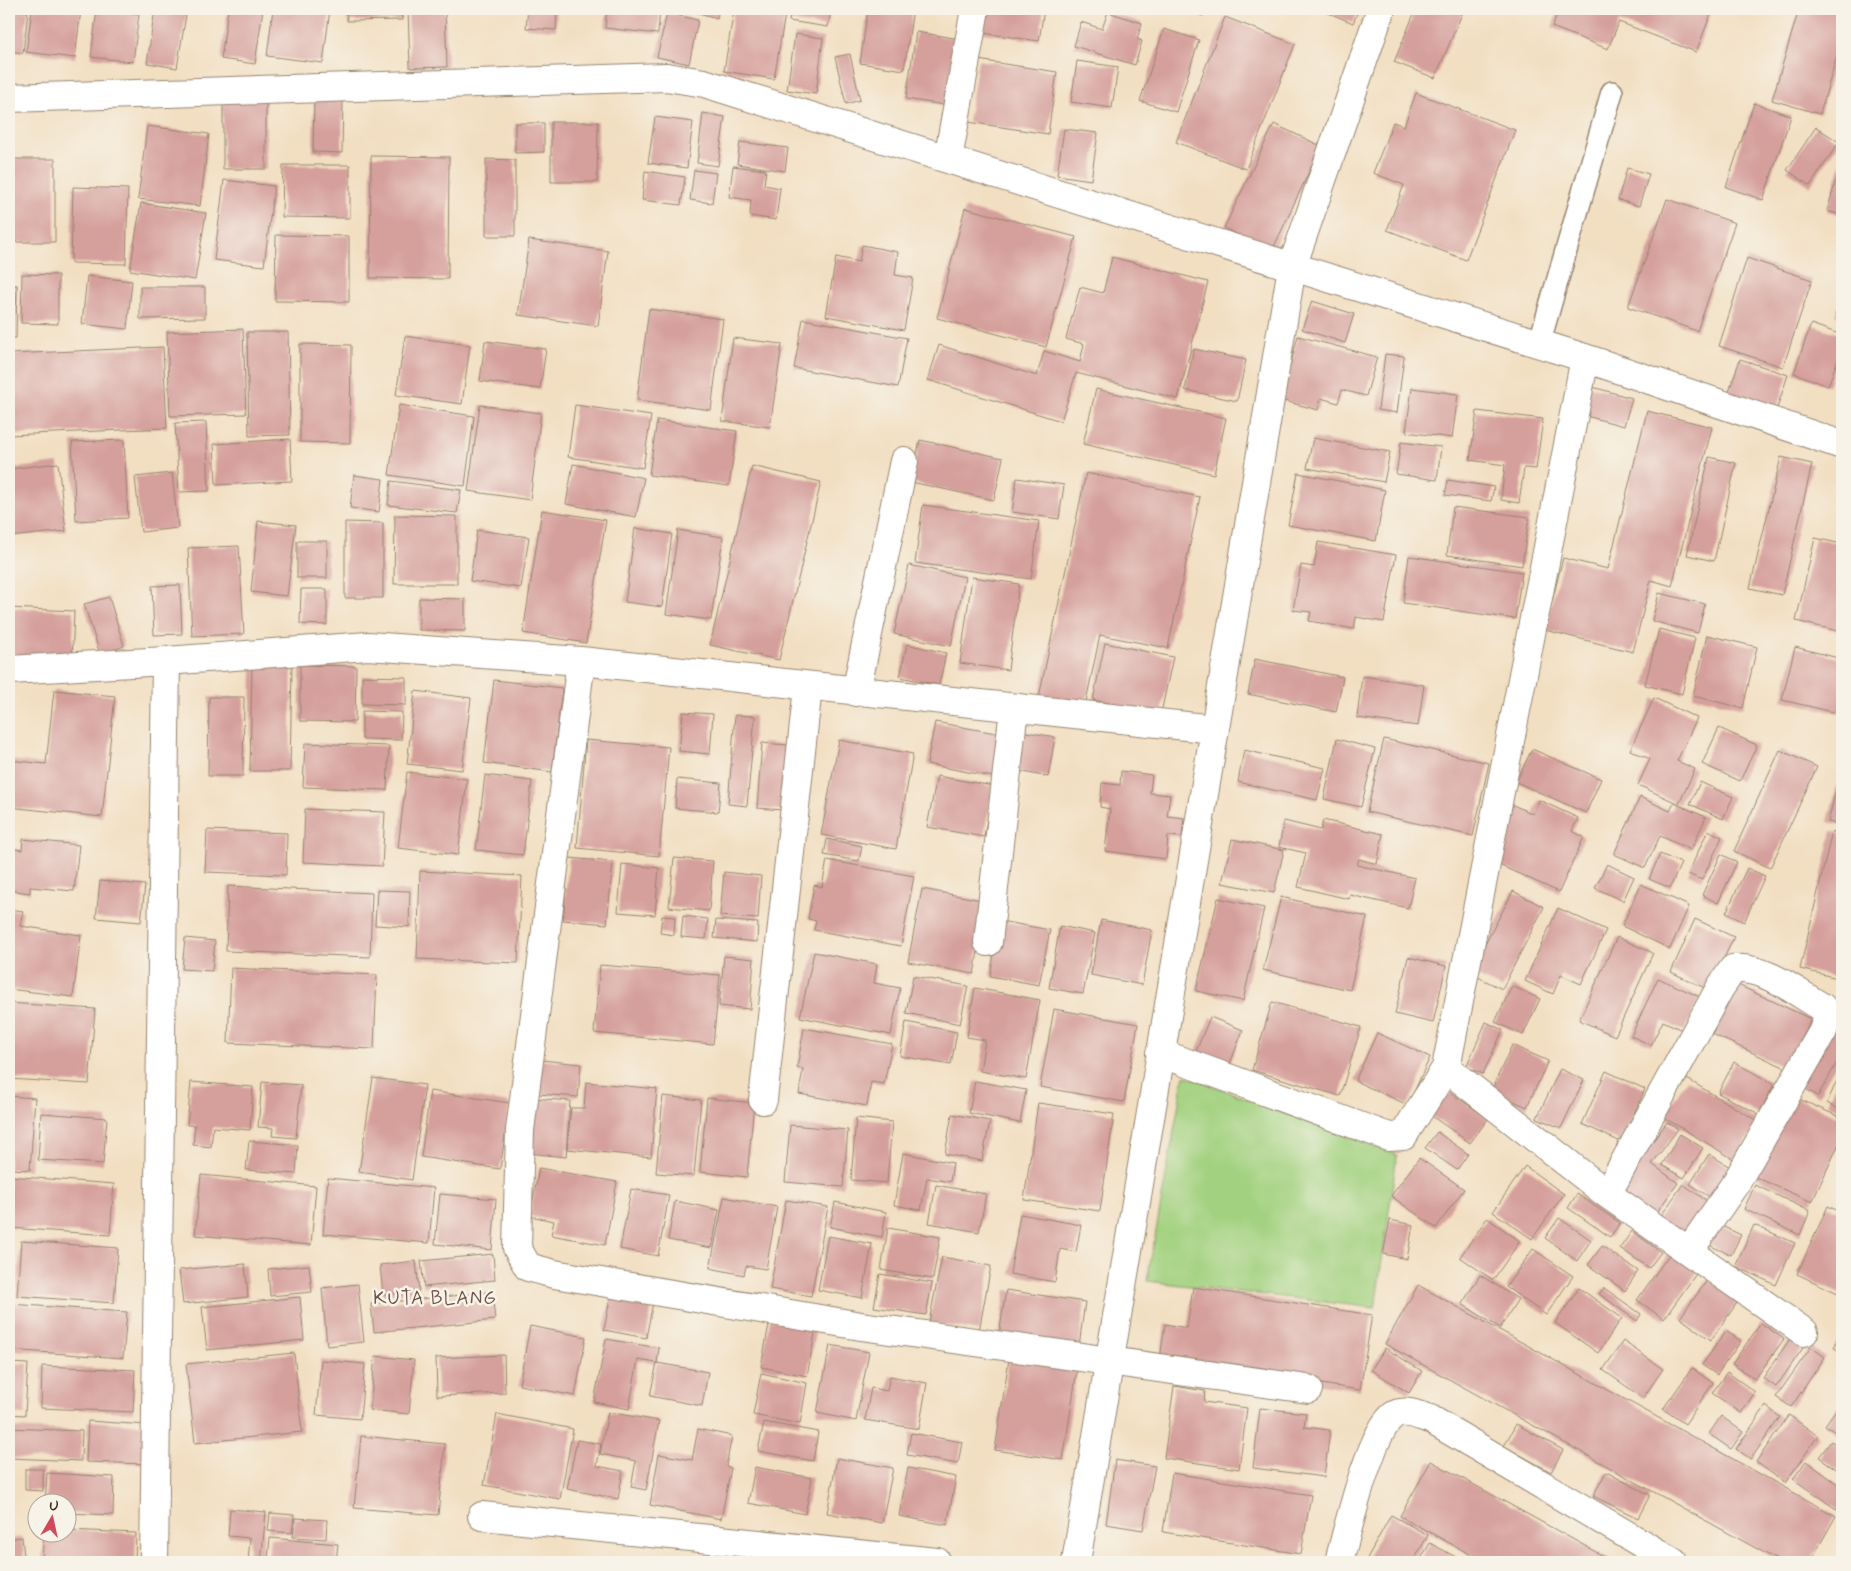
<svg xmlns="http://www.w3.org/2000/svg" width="1851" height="1571" font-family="Mynerve,sans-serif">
<rect width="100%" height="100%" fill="#f7f3e8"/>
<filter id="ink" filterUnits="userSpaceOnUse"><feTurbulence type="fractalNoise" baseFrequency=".02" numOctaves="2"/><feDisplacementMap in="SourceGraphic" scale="10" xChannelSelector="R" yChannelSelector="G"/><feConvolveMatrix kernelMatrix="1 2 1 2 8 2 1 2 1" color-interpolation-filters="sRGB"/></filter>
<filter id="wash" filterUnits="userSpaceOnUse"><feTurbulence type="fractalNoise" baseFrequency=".0096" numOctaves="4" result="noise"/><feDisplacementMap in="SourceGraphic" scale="20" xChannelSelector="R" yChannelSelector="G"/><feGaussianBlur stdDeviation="1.12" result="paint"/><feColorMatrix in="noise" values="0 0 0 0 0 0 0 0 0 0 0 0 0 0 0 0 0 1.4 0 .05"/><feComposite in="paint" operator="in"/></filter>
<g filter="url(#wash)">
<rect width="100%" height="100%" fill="#f2dfc2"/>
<path fill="#a2d17f" stroke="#6e7e4e" d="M1184,1075L1397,1155L1375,1308L1147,1281Z"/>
<g id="blocks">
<path fill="#d59f9b" d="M32,9H81L75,58L26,52Z
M97,9L139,14L133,62L91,57Z
M155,9H187L177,68L147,63Z
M228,9H263L255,64L221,59Z
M273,9H330L323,63L267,56Z
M346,9H402V20L347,21Z
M408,9H445L447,67L410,68Z
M528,9H557L556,30L526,28Z
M607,9H660L658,34L605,28Z
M684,9H719L717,18Z
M734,9H786L774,79L724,71Z
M791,9H831L828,27L789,21Z
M868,9H913L904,70L860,63Z
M987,9H1044L1039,41L983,33Z
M1182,9H1205L1203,16Z
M1319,9H1359L1353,23Z
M1416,9H1464L1435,78L1394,62Z
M1552,9H1713L1696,52L1619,22L1608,49L1552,27L1558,11Z
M1799,9H1842V38L1820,114L1772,100Z
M9,10L28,12L23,53L9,51Z
M1108,12L1142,23L1137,39L1142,41L1135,65L1074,46L1081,22L1102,29Z
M667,13L698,20L689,64L657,57Z
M1225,17L1295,44L1246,169L1176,142Z
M1164,29L1199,40L1176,112L1140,101Z
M916,32L960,39L950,106L906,99Z
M795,34L823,38L816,94L787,90Z
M850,54L860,100L846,104L835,57Z
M978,60L1057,72L1048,134L968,122Z
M1077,61L1118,67L1112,108L1071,102Z
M1416,93L1515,130L1466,260L1387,230L1404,185L1373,173L1393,122L1404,126Z
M314,97L343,98L342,153L313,152Z
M223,100H266V169H223Z
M1754,103L1791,116L1763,200L1726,187Z
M703,113L725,117L718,166L697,163Z
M655,117L693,122L687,168L648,163Z
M551,122H598L597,182H551Z
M515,123H544V152L515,153Z
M1274,124L1321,146L1272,251L1224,228Z
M147,126L209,134L200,206L138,199Z
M1816,127L1839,142L1810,186L1787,170Z
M1064,129L1098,133L1091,180L1057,175Z
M740,142L788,148L785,171L737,164Z
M371,156L449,157L448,279L370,278Z
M13,159H55V242H13Z
M486,159L515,160V236H486Z
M1841,163H1842V215L1827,211Z
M283,165H350V218L282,217Z
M733,166L766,170L764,185L780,188L776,220L750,216L751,200L729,197Z
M1627,168L1649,174L1639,206L1618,200Z
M694,170L716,173L712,203L690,200Z
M645,171L685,177L681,205L642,200Z
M224,180L274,186L264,266L214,260Z
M73,187L128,189L126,264L71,263Z
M1667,199L1735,223L1697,331L1628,307Z
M141,203L206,213L195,280L130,270Z
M965,208L1076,237L1046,347L937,318Z
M276,235L349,236V302L275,301Z
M529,240L608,251L598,326L518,315Z
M862,245L898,252L895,275L913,278L904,330L826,316L836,257L859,262Z
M1112,257L1208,282L1178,399L1076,373L1061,421L928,380L939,345L1037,376L1044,351L1080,362L1084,344L1066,339L1080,287L1103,293Z
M1747,258L1812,280L1783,367L1719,346Z
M22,274L58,275V324L21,323Z
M87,276L132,281L127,329L82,324Z
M9,285H17L16,338H9Z
M140,287H205V318L140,319Z
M1842,300V317L1835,314Z
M1312,301L1354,314L1345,343L1302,329Z
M649,309L723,319L711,410L637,400Z
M803,319L907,338L898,387L794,368Z
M1811,324L1842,335V348L1828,386L1794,373Z
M243,329L246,414L170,416L167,332Z
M247,332H288L290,435L249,436Z
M405,336L470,345L462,404L396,395Z
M1298,336L1377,357L1366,396L1342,390L1338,403L1321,398L1318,410L1281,400Z
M733,338L782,344L770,427L722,421Z
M485,341L546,349L540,389L480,381Z
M300,344L351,345L350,443L300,442Z
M163,347L167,428L9,435V354Z
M1194,349L1246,360L1237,401L1185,390Z
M1385,354L1404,356L1397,413L1378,410Z
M1740,359L1788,375L1776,411L1728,395Z
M1585,385L1632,398L1624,426L1578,414Z
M1412,388L1458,394L1452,438L1406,432Z
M1096,389L1226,418L1214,474L1083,444Z
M399,405L474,416L465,486L389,475Z
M480,405L541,413L530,500L468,491Z
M575,405L651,416L643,468L568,457Z
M1477,411L1543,419L1536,469L1524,468L1519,503L1501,500L1505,465L1470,460Z
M1647,411L1712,427L1672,586L1651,580L1633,652L1545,630L1563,558L1608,569Z
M657,420L737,431L729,486L649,475Z
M206,422L209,491L179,492L175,423Z
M1313,438L1390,452L1384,482L1307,468Z
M290,439L292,481L216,485L214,444Z
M124,440L128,518L76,521L72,442Z
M920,440L1003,458L994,500L911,482Z
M1401,442L1441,447L1437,480L1396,474Z
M1709,457L1736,463L1714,561L1687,555Z
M1781,457L1812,464L1782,595L1750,588Z
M58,463L66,531L9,537V469Z
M573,464L644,478L636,517L566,504Z
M752,466L821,482L779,660L710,645Z
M172,473L178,528L141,532L135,477Z
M1086,473L1200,497L1168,648L1100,635L1085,706L1039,697Z
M1298,473L1385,490L1376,541L1288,525Z
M354,475L383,479L379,512L350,508Z
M1017,478L1064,485L1059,519L1012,512Z
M1448,480L1494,487L1491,501L1445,495Z
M391,481L461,490L457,513L388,505Z
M923,505L1039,521L1031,579L915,563Z
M1453,507L1529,517L1522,566L1447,555Z
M542,510L606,520L586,643L523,633Z
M395,515L457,516V584H394Z
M258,521L296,525L287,596L251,592Z
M345,522L383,523V598H345Z
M635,528L672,534L662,607L625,602Z
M477,530L529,537L521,588L470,581Z
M678,530L723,537L711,620L666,614Z
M1815,538L1842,544V632L1796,621Z
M297,541H327V578H297Z
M1318,542L1396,555L1384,622L1356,617L1354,629L1309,621L1311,612L1293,610L1301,565L1314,567Z
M239,546L244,634L192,636L188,548Z
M1409,556L1522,572L1515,619L1403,603Z
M909,565L965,577L951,646L894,634Z
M972,577L1019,584L1008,670L960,663Z
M180,585L182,634L154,635L152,586Z
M301,589H327V625L300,624Z
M1659,593L1705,604L1698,633L1652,621Z
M109,597L124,646L100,654L84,604Z
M419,598L465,599V631L419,630Z
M9,608L74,611L72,663L9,660Z
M1659,629L1695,638L1682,694L1645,685Z
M1707,635L1757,647L1743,708L1693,696Z
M1105,643L1173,657L1161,713L1093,700Z
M907,644L946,653L939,685L900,677Z
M1795,647L1842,659V714L1782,700Z
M1255,659L1343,677L1336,712L1248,694Z
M252,663L292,664L290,771H250Z
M300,665L356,666L355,722L300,721Z
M362,676L406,677V705L362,704Z
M1362,676L1424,685L1418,726L1357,718Z
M494,680L562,688L552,772L484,763Z
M54,690L115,696L102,817L9,807V760L46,764Z
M415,691L471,698L462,770L407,764Z
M209,697H244L243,776H208Z
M1654,698L1697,718L1677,761L1695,769L1679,804L1638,785L1650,759L1630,750Z
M362,711L402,712L401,740L362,739Z
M683,712L713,714L710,754L679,751Z
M735,715L755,716L747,806L728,804Z
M935,722L1001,734L993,777L927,764Z
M1719,728L1757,745L1740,781L1702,764Z
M1021,731L1055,737L1048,777L1014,770Z
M1337,739L1375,749L1361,807L1324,799Z
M1384,739L1489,763L1473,836L1367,812Z
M586,740L669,747L659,856L577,848Z
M839,740L913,754L896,849L821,835Z
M305,743L389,746L387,790L303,787Z
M762,743L788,745L782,810L757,808Z
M1532,749L1601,779L1586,813L1516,782Z
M1244,750L1325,768L1317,800L1238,782Z
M1780,750L1817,767L1770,868L1734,851Z
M1121,771L1152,775L1150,793L1170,795L1167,816L1184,818L1182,837L1168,836L1166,859L1105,851L1110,809L1100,807L1102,783L1120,785Z
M407,772L467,779L458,855L398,848Z
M1840,774H1842V825L1828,822Z
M485,775L532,781L523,855L476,850Z
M937,776L993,786L984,837L927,827Z
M677,779L721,783L718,812L675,808Z
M1700,782L1733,797L1723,819L1690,804Z
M1640,797L1670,811L1674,803L1706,817L1691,850L1660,836L1645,868L1614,854Z
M1539,800L1578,818L1572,831L1584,837L1559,892L1488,860L1513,805L1533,814Z
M305,809L385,812L382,866L303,862Z
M1323,820L1383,834L1377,864L1359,859L1357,865L1415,878L1408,908L1350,895L1349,899L1298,887L1306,853L1279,847L1284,821L1321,830Z
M207,830L287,833L286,875L205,872Z
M1708,830L1722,837L1702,880L1688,874Z
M1832,831L1842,834V979L1800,969Z
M23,839L79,845L74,891L30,887V893L9,890V848L22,850Z
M827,839L862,846L859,861L824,855Z
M1232,839L1284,850L1274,893L1222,883Z
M1660,854L1681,863L1670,888L1649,879Z
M1721,854L1737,862L1718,903L1702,895Z
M569,858L613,862L607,924L563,920Z
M674,858L713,861L709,911L669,907Z
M827,860L914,876L901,946L814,930L816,921L808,919L814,885L822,887Z
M622,864L659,868L655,915L618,912Z
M1607,864L1634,877L1623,901L1595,888Z
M1747,868L1765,876L1744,922L1726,913Z
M420,871L522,876L518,963L417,959Z
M724,872L761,876L758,919L720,916Z
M100,881L145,885L141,922L96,918Z
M1641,884L1689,906L1670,949L1622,926Z
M228,886L372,893L370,957L226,951Z
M922,889L987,901L974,974L908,962Z
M377,890L410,891L409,927L375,925Z
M1513,891L1544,907L1502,989L1470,973Z
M1281,897L1367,917L1350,990L1263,970Z
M1218,898L1264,908L1243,1001L1196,991Z
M1558,908L1606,930L1581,984L1561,975L1553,994L1525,981Z
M9,909L23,911L20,926L81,935L73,997L9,989Z
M662,916L675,917L674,935L660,933Z
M683,916L708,919L706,939L681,937Z
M1695,919L1734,937L1709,990L1671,972Z
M716,920L758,923L757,942L714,938Z
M1101,920L1152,930L1142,985L1091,975Z
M1000,921L1050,930L1039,985L990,976Z
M1060,926L1095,933L1083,994L1049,988Z
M1617,937L1653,953L1615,1036L1579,1020Z
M185,938L215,941L212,971L182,969Z
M814,952L877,964L874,983L900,988L891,1035L800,1017Z
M724,956L754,959L750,1009L719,1006Z
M1408,957L1446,966L1433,1023L1395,1014Z
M600,965L720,975L713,1044L594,1033Z
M231,968L377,975L374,1049L228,1043Z
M913,976L968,986L960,1024L906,1013Z
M1658,978L1700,997L1684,1031L1663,1021L1651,1045L1631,1036Z
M1736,984L1811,1019L1788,1069L1712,1034Z
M1512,986L1540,999L1523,1035L1495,1022Z
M975,988L1040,1000L1026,1079L980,1071L985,1040L967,1037Z
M1272,1002L1361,1027L1340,1096L1252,1070Z
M9,1003L95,1009L89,1084L9,1079Z
M1054,1009L1138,1024L1124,1102L1040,1087Z
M1838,1011L1842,1013V1054L1818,1096L1797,1084Z
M1210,1017L1243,1030L1228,1069L1194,1056Z
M906,1022L957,1032L951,1065L900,1056Z
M1486,1022L1503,1030L1483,1074L1466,1067Z
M804,1028L892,1044L884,1084L871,1082L867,1106L799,1094L803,1069L797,1068Z
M1377,1033L1430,1057L1408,1105L1355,1081Z
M1512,1045L1548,1061L1527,1107L1491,1091Z
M541,1060L581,1064L578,1097L538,1094Z
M1734,1062L1774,1084L1759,1114L1718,1093Z
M1560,1069L1584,1080L1561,1128L1537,1118Z
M1842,1069V1111L1827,1103Z
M1606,1071L1645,1089L1621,1142L1582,1124Z
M373,1078L425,1085L412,1180L359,1172Z
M1687,1079L1759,1122L1735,1160L1663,1117Z
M975,1081L1026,1090L1020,1123L969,1113Z
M191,1082L253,1087L250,1130L213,1127L211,1147L193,1145L195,1125H187Z
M262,1082L301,1085L296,1138L272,1136L273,1128L258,1127Z
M586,1082L657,1089L651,1157L567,1149L571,1108H584Z
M1440,1085L1488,1119L1470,1143L1423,1110Z
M430,1091L510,1103L500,1169L421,1157Z
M9,1096L35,1098L30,1170L9,1169Z
M663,1096L701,1100L694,1176L656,1173Z
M1792,1096L1842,1118V1137L1812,1202L1755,1177Z
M532,1098L570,1101L566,1157L528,1153Z
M707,1098L754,1103L747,1177L700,1172Z
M1038,1103L1114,1114L1100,1211L1024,1200Z
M41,1113L107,1118L103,1164L38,1160Z
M952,1114L990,1121L982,1161L945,1154Z
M856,1118L892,1122L887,1183L851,1180Z
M1667,1122L1678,1129L1652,1164L1678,1183L1651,1220L1614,1194Z
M790,1125L848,1130L843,1187L785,1182Z
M1437,1132L1468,1154L1457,1170L1425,1148Z
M1680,1134L1703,1148L1684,1178L1662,1165Z
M249,1141L298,1145L296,1174L246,1170Z
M903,1153L953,1163L950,1182L927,1178L921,1210L894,1205Z
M1709,1154L1730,1167L1711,1198L1690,1184Z
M1419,1158L1464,1189L1436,1228L1391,1196Z
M1525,1166L1564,1194L1532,1239L1493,1212Z
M539,1168L617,1182L605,1245L551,1235L554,1221L530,1216Z
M201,1175L316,1186L311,1245L195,1235Z
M9,1176L114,1184L110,1235L9,1228Z
M328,1178L434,1188L429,1243L323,1234Z
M1683,1184L1714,1206L1687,1244L1656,1223Z
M936,1185L986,1194L979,1232L929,1223Z
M1755,1185L1810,1211L1800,1235L1744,1209Z
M631,1189L669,1195L658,1256L620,1249Z
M440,1194L496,1199L492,1250L435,1244Z
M1577,1194L1620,1223L1610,1237L1568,1208Z
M724,1197L777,1207L766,1269L746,1266L744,1275L710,1268Z
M786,1200L828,1207L811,1296L770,1289Z
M675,1201L719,1210L712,1248L668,1240Z
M835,1202L886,1212L882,1237L830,1227Z
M1828,1206L1842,1213V1295L1797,1274Z
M1020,1214L1081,1225L1076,1252L1060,1249L1055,1282L1010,1274Z
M1487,1218L1520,1241L1493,1280L1460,1257Z
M1559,1218L1591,1240L1577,1261L1545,1238Z
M1390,1220L1413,1225L1407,1259L1383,1254Z
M1711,1221L1741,1235L1731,1255L1702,1242Z
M1754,1225L1795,1243L1776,1285L1735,1266Z
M888,1228L940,1237L933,1279L881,1270Z
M1632,1231L1661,1252L1649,1268L1620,1248Z
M828,1236L872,1244L862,1298L818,1290Z
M21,1241L118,1248L114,1303L17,1296Z
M1602,1246L1638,1271L1625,1291L1588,1265Z
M1533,1249L1573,1276L1546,1315L1506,1287Z
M1671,1252L1698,1271L1664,1319L1637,1300Z
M493,1254L495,1280L424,1287L421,1261Z
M942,1257L991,1266L979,1331L929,1322Z
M416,1261L419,1291L383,1295L380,1265Z
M245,1264L248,1297L183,1304L179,1270Z
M309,1265L312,1292L270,1296L268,1269Z
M880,1274L932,1283L926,1315L874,1307Z
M1480,1275L1518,1299L1500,1328L1462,1304Z
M1708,1279L1739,1300L1711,1340L1680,1318Z
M358,1284L364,1342L327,1346L322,1288Z
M1418,1285L1836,1516L1810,1562H1781L1385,1344Z
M1193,1287L1372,1315L1360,1390L1160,1359L1165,1324L1187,1328Z
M1579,1288L1622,1318L1598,1353L1555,1323Z
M1604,1288L1641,1314L1637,1321L1599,1294Z
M612,1289L654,1297L646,1338L604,1330Z
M1006,1290L1085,1302L1079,1346L999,1335Z
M492,1292L495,1320L374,1332L371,1304Z
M300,1297L304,1340L207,1350L202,1307Z
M9,1304L127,1312L123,1358L9,1350Z
M770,1319L816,1328L807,1376L761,1367Z
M1761,1323L1784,1339L1755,1379L1732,1364Z
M530,1326L586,1337L575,1396L519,1385Z
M1726,1331L1741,1341L1717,1375L1702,1365Z
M1842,1331V1352L1834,1348Z
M606,1339L659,1348L657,1363L638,1360L629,1409L594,1402Z
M1790,1339L1803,1348L1776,1387L1763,1378Z
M1623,1341L1663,1369L1643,1398L1603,1370Z
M830,1345L869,1352L856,1421L817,1413Z
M1811,1347L1825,1357L1791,1407L1776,1397Z
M1385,1348L1422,1371L1409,1393L1371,1370Z
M294,1353L302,1432L195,1443L186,1364Z
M504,1355L505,1393L437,1396L436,1358Z
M375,1356L414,1360L409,1414L370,1410Z
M1009,1359L1077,1370L1063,1460L995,1450Z
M321,1360L365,1364L360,1419L316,1415Z
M9,1363L28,1364L25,1415L9,1414Z
M657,1363L708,1372L702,1406L650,1396Z
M42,1366L135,1370L133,1412L41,1408Z
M1692,1368L1713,1383L1685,1424L1663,1409Z
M1727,1372L1755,1392L1741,1413L1712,1393Z
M761,1373L807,1383L800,1424L753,1415Z
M890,1376L927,1383L919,1429L865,1420L871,1388L887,1391Z
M1174,1386L1205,1391L1204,1402L1247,1408L1239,1469L1164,1458Z
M1842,1401V1437L1825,1425Z
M1766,1406L1780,1417L1751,1459L1736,1449Z
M1260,1408L1306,1413L1304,1427L1330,1430L1324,1477L1253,1468Z
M608,1412L659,1421L646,1490L631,1487L636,1461L600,1454Z
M497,1414L573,1429L560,1499L484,1485Z
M1789,1415L1818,1436L1785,1483L1756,1462Z
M1721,1416L1743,1432L1731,1449L1709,1434Z
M88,1421L147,1425L146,1464L86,1462Z
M764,1422L818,1432L813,1461L758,1451Z
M1516,1424L1563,1450L1551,1472L1504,1446Z
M9,1428L82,1431L81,1461L9,1458Z
M698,1429L732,1436L726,1466L731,1468L721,1519L650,1505L659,1454L692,1460Z
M911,1433L962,1442L958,1464L907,1455Z
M361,1436L445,1444L438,1515L354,1508Z
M577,1440L601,1444L597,1466L623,1471L618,1499L567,1489Z
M1831,1441L1842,1448V1473L1819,1457Z
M837,1458L893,1468L882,1523L827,1513Z
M1115,1460L1155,1466L1143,1530L1106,1524Z
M1431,1461L1614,1562H1484L1400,1516Z
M1806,1461L1842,1487V1513L1793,1479Z
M755,1467L812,1478L805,1514L748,1503Z
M908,1468L956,1477L947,1525L899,1516Z
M25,1469H43V1491L25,1490Z
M1606,1472L1650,1495L1638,1518L1593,1496Z
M47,1473L114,1477L113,1515L68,1513V1504H45Z
M1172,1473L1311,1495L1301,1554L1163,1532Z
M230,1509L266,1512L261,1562H248L250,1538L228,1536Z
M270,1513L294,1515L292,1533L268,1531Z
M1391,1515L1428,1535L1413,1562H1365Z
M295,1518L327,1520L326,1539L293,1537Z
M68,1530L136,1533L135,1562L42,1559L44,1534H68Z
M22,1537L24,1557L9,1558V1539Z
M270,1538L338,1544L336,1562L268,1560Z
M1430,1543L1465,1562H1419Z"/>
</g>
</g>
<g filter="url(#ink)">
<use href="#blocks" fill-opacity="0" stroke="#968470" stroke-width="1"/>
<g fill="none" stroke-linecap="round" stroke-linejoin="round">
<g stroke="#968470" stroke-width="24">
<path id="service" d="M1539,344L1612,92"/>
</g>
<g stroke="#968470" stroke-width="30">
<path id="minor" d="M9,98L667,77L704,83L1585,358L1842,445
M948,159L975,9
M581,661L520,1130L517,1248L528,1267L554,1274L861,1326L1308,1389
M9,670L166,661L368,646L581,661L1214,729
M856,692L904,461
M988,942L1014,708
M1160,1053L1389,1137L1403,1136L1446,1068L1585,358
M1446,1068L1607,1194L1804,1332
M763,1100L808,687
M1607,1194L1720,988L1733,969C1764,966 1796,992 1822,1007L1828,1015L1823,1031L1737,1181L1689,1251
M482,1516L937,1562
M154,1562L166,661
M1076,1562L1292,267L1381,9
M1339,1562C1347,1532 1370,1433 1393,1416C1404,1408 1419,1416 1430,1419L1673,1562"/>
</g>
<use href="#service" stroke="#fff" stroke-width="21"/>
<use href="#minor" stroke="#fff" stroke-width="28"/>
</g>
</g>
<g text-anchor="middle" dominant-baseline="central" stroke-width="5" stroke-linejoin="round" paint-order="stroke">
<g font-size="19" letter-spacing="1" fill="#71534a" stroke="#f7f3e8">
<text x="435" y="1298">KUTA BLANG</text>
</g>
</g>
<rect width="1851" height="1571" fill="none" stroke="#f7f3e8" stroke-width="30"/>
<g transform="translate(52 1518) rotate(9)"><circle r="24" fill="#f7f3e8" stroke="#aca397"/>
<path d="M0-4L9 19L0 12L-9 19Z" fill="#d1495b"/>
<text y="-8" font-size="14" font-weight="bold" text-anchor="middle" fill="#3b2a1e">U</text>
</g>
</svg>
